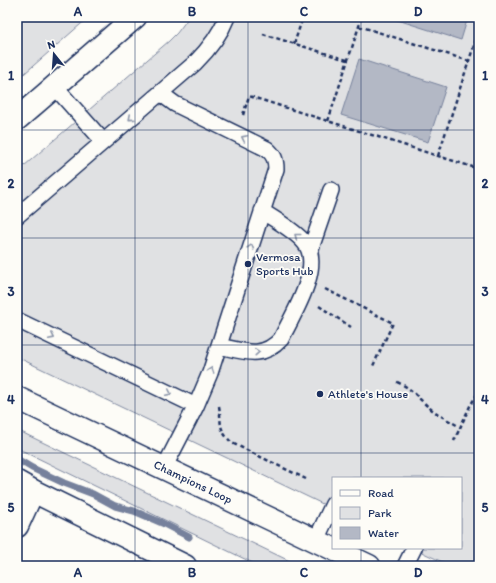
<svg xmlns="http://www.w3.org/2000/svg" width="496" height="583" font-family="Itim,sans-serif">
<rect width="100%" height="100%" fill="#fdfcf7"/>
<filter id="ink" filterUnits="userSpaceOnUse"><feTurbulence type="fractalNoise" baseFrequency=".025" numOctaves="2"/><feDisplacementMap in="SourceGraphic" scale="8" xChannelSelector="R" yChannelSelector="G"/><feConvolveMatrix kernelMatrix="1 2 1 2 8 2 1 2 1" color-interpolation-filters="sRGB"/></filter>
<g filter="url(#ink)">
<path fill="#e0e1e3" stroke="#7e88a0" d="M17,17H89L17,80Z
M189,17H479V566H451L413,548H461V478H333V509L17,357V172L169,41L177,33Z
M17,430L300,566H259L17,448Z"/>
<path fill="#b3b8c5" stroke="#76819c" d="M388,17H468L461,40Z
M359,59L446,87L428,142L341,115Z"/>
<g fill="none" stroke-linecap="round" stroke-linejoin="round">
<path stroke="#76819c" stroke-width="7" d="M17,459L32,468L64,483L93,494L115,506L134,511L162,523L189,537"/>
<g stroke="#1b2f5e" stroke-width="18">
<path id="service" d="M55,87L103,141
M160,93L175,104L267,149C274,155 276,160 276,169L210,373L196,406L164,468
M17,216L195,63C209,49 220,35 227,17
M310,251L331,190
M17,320L196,406
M219,346C243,351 262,360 281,339C292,316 325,265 304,242C294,230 275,220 262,211
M316,540L333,504
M405,566L414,548"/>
</g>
<g stroke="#1b2f5e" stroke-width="25">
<g id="minor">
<path d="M17,119L135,17"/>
<path id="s1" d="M17,398L369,566"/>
<path d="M17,526L33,491"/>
</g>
</g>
<g stroke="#1b2f5e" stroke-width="25">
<path id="tertiary" d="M17,482L33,491L185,566"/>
</g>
<path stroke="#1b2f5e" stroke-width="2.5" stroke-dasharray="4 3" stroke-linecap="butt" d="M359,26L469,61
M263,34L347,60
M294,44L303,17
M243,115L249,96L479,169
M328,121L362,17
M438,156L479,30
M325,289L393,323L373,366
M319,306L351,327
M397,382C415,390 417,398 431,409C440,416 450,421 460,427
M219,406C222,424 217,428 232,443L306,479
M454,441L470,406L479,391"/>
<use href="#service" stroke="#fdfcf7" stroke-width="15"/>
<use href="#minor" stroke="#fdfcf7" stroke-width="22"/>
<use href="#tertiary" stroke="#fdfcf7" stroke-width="22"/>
</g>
<defs><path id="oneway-chevron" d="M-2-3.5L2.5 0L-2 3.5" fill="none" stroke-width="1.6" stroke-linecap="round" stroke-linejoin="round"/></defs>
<g stroke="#8c96aa">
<use href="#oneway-chevron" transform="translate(131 118) rotate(139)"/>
<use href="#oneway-chevron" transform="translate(244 138) rotate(-154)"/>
<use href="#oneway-chevron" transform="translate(297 236) rotate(-142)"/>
<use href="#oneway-chevron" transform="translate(251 247) rotate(-72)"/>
<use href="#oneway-chevron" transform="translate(52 337) rotate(26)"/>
<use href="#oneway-chevron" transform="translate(257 352) rotate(-4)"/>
<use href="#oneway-chevron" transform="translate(211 370) rotate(-71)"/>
<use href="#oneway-chevron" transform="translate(169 393) rotate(26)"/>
</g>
</g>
<path fill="none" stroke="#1b2f5e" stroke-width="1" stroke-opacity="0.55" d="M135,17V566M248,17V566M361,17V478M17,130H479M17,238H479M17,345H479M17,453H479M361,548V566"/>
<g fill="#1b2f5e" stroke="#fdfcf7" stroke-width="1.5">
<circle cx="248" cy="264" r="4"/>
<circle cx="320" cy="394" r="4"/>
</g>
<g text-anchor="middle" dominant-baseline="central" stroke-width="3.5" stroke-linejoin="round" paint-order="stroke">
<g font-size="12" fill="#1b2f5e" stroke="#fdfcf7" text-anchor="start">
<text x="256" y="257">Vermosa<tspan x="256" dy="14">Sports Hub</tspan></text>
<text x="328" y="394">Athlete's House</text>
</g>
<g font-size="12" fill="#1b2f5e" stroke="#fdfcf7">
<text stroke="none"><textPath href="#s1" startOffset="195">Champions Loop</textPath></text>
</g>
</g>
<rect width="496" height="583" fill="none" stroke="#fdfcf7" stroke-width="44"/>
<rect x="332" y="477" width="130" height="72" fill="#fdfcf7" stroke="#a3aaba"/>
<rect x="340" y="490" width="20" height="6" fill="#fdfcf7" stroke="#a3aaba"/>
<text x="368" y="497" font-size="12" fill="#1b2f5e">Road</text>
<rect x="340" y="507" width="20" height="12" fill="#e0e1e3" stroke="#a3aaba"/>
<text x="368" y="517" font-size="12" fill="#1b2f5e">Park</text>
<rect x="340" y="527" width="20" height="12" fill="#b3b8c5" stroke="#a3aaba"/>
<text x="368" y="537" font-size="12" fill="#1b2f5e">Water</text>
<g transform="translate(54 54) rotate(343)" stroke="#fdfcf7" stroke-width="3" paint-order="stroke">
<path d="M0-3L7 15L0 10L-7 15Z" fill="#1b2f5e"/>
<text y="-6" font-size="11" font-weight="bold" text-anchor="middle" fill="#1b2f5e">N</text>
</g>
<rect x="22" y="22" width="452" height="539" fill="none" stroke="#1b2f5e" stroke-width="1.5"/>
<g font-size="13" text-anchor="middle" font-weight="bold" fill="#1b2f5e">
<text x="78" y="16">A</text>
<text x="192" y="16">B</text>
<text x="304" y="16">C</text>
<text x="418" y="16">D</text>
<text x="11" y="80">1</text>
<text x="485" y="80">1</text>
<text x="11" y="188">2</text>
<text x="485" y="188">2</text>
<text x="11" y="296">3</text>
<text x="485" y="296">3</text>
<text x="11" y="404">4</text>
<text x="485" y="404">4</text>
<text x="11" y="512">5</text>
<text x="485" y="512">5</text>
<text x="78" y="577">A</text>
<text x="192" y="577">B</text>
<text x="304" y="577">C</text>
<text x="418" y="577">D</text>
</g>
</svg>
